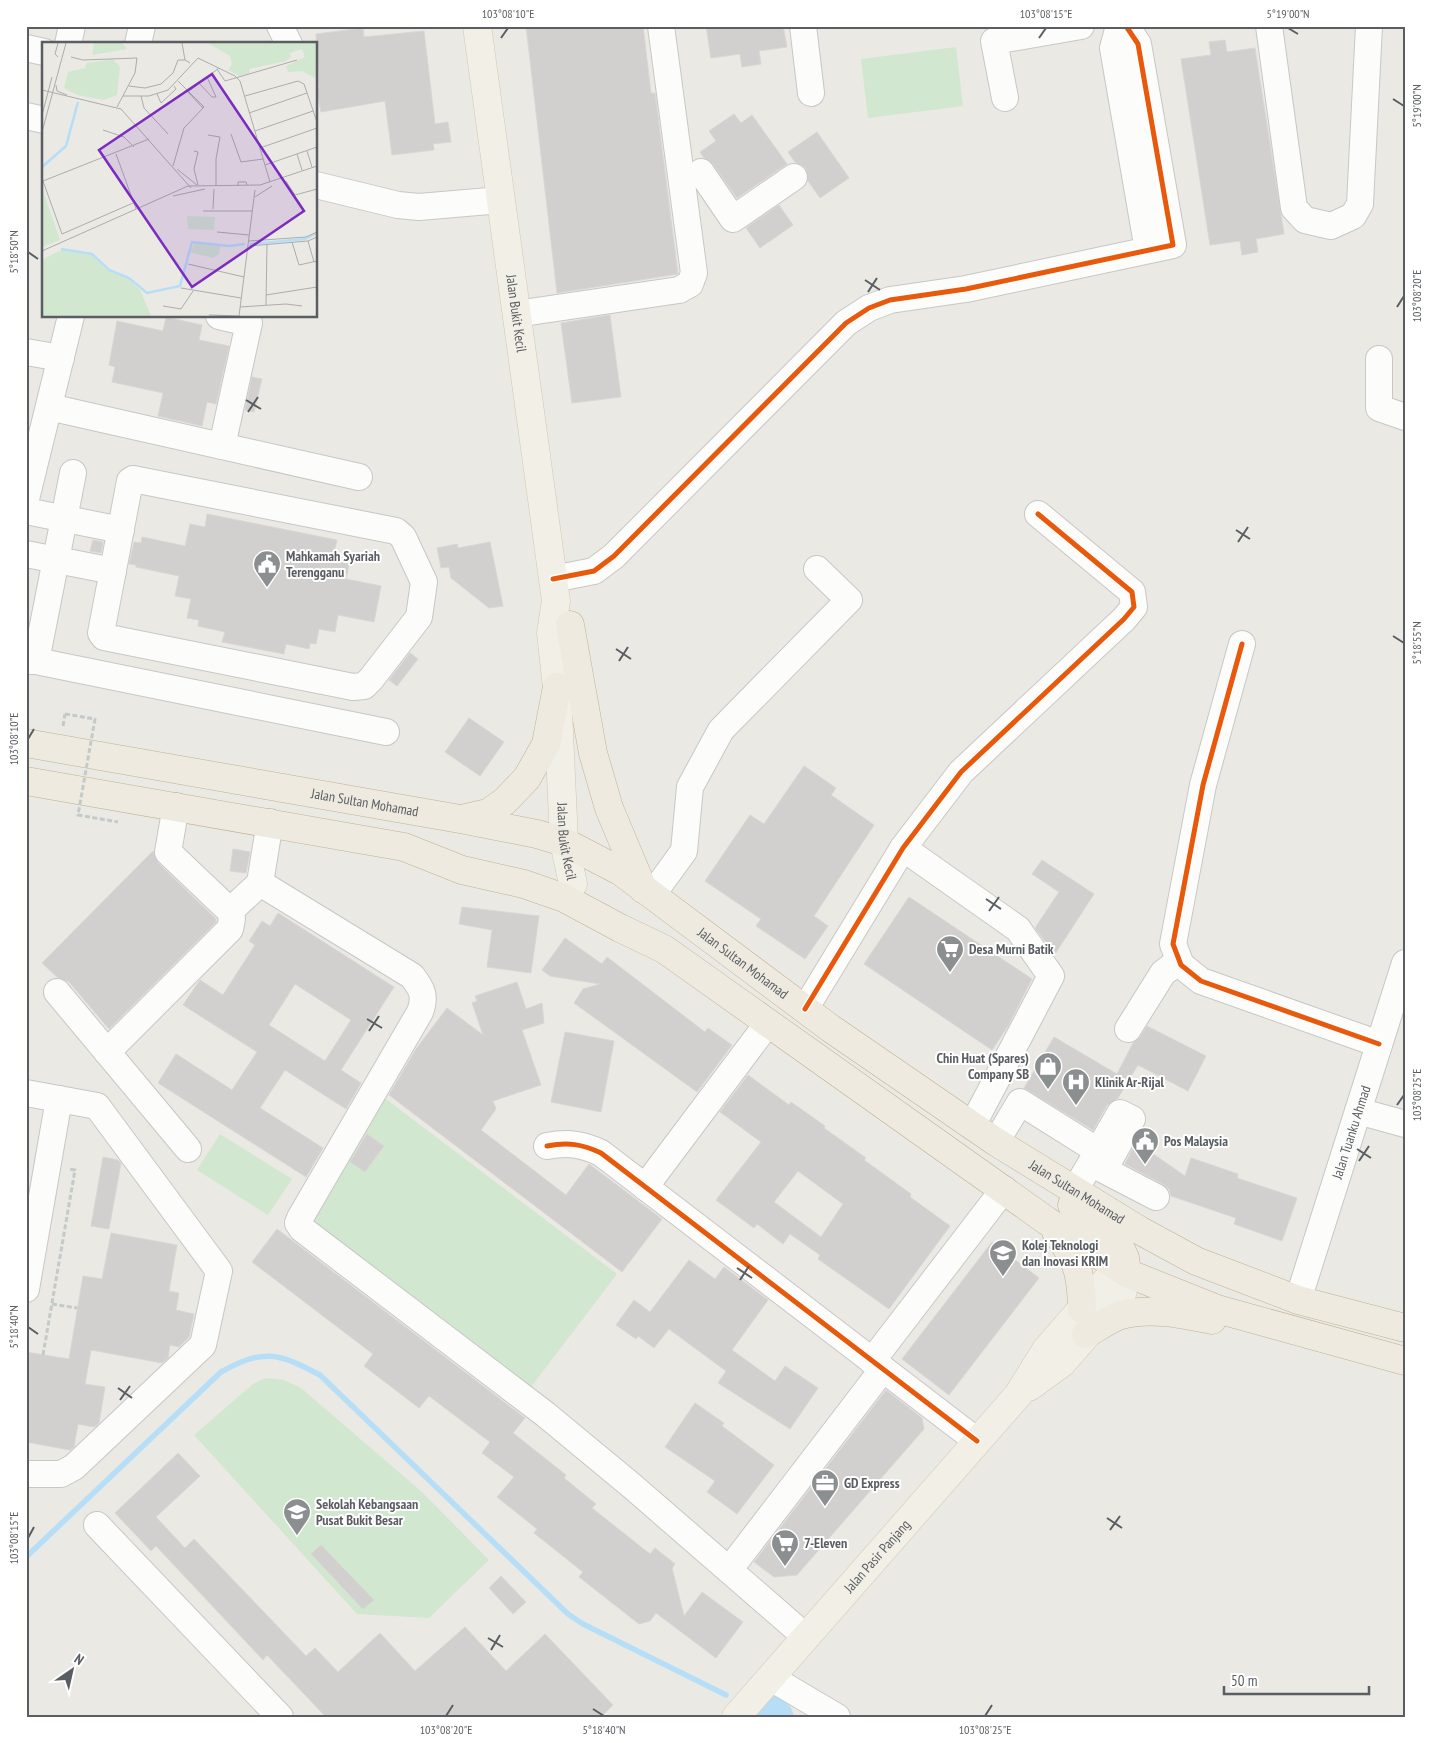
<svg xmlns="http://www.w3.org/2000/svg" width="1431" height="1743" font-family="'PT Sans Narrow',sans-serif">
<rect width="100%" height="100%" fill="#eae9e4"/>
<path fill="#d2e7cf" d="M956,47L963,106L868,118L861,59Z
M382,1096L617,1274L531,1387L310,1220Z
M220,1134L292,1179L268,1215L197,1170Z
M266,1378L284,1380L301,1388L422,1492L489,1560L429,1618L357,1614L194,1435L253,1384Z"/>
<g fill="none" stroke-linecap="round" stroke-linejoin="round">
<path stroke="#b6def7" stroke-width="5.5" d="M26,1557L221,1372C264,1348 278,1353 320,1375L568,1614L583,1624L726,1695"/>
<path stroke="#b6def7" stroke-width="35" d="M767,1712L776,1717"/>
</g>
<path fill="#d2d0ce" stroke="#d9d7d4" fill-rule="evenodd" d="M526,26H643L651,93H655L678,274L557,293Z
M706,26H783L787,47L759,51L761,64L742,67L740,54L711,58Z
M363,28L364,37L424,31L435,124L448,122L451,142L433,144L434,150L392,155L385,101L321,112L316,88H319L316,34Z
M1225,40L1227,52L1255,48L1284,234L1256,239L1258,252L1242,255L1240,241L1210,245L1181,59L1211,55L1209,42Z
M734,114L741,123L752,115L787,164L737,198L713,164L704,158L700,152L716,141L709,131Z
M817,132L849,178L820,198L808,181L806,168L795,162L788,152Z
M779,205L793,225L760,248L746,228Z
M610,315L621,397L572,403L561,323Z
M166,317L202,325L199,340L229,346L216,404L207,402L202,426L158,416L163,393L112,382L115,367L109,365L117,321L163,331Z
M252,377L262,379L254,412L245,410Z
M207,514L337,540L333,556L350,560L346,579L381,586L374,622L338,615L335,632L319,629L316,644L310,643L309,649L286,644L284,654L222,642L225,632L198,626L199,620L187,618L191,599L175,596L179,576L136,567V565L129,564L134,542L141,543L142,537L185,546L190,524L205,527Z
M93,540L103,542L101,553L90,551Z
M490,542L503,606L489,608L451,578L449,567L441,568L437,548L457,544L458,548Z
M410,653L418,659L397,686L389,680Z
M469,718L504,742L480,776L445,752Z
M804,766L836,788L831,795L874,825L814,916L828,926L805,959L756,926L761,919L705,881L750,815L764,824Z
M233,849L250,852L246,873L230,871Z
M153,851L158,863L216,919V922L109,1029L69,982L57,977L42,963Z
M1042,860L1094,894L1055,954L1035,928L1059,892L1032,874Z
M909,897L1032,979L1008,1026L992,1050L864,964Z
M462,907L539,916L531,973L487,967L492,930L459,924Z
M278,913L394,987L341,1070L361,1083L346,1109L285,1070L260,1108L323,1148L306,1177L158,1083L176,1054L232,1090L257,1052L183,1005L200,980L223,995L255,945L249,941L262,921L270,926ZM295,984L351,1020L325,1061L269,1025Z
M565,938L602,964L607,957L705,1032L708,1028L732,1045L697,1092L574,1003L583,989L600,984L550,976L542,970Z
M517,982L526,1009L542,1003L544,1023L522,1030L541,1085L493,1101L496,1109L481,1130L566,1195L589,1164L662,1219L622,1272L389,1095L416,1049L447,1008L483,1035L472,1003L477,1001L475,996Z
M1147,1026L1206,1056L1188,1091L1138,1065L1118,1098L1107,1105L1093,1130L1024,1088L1054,1037L1117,1074L1133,1043L1140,1037Z
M565,1032L614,1041L601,1112L551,1102Z
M748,1075L789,1105L791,1102L825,1126L824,1128L866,1158L864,1160L911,1194L910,1197L950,1226L889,1309L818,1259L820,1255L790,1234L783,1244L757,1224L754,1228L716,1200L761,1142L720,1112ZM798,1171L843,1204L821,1237L774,1202Z
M367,1134L384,1146L365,1172L350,1162Z
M1136,1142L1185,1176L1191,1158L1238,1174L1237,1178L1297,1198L1282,1241L1234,1224L1236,1218L1171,1196L1169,1189L1163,1184L1125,1164Z
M103,1157L118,1160L121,1163L109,1229L91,1226Z
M277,1229L525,1418L513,1433L566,1475L564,1478L596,1504L592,1508L650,1554L655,1548L675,1564L672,1568L684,1616L702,1592L743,1622L716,1658L656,1613L650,1621L639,1624L579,1577L583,1572L534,1533L537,1529L497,1497L514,1477L482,1453L490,1442L429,1396L419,1408L364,1366L373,1354L252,1262Z
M111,1233L177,1245L169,1291L179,1293L176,1310L194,1314L189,1337L179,1347L170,1345L168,1358L162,1363L91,1350L85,1384L105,1387L99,1423L94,1427L78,1424L74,1447L70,1450L26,1442V1352L69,1359L83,1276L102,1279Z
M992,1242L1039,1278L949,1395L902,1359Z
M689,1260L715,1279L724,1267L768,1300L732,1350L775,1381L785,1366L818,1388L790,1429L718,1383L726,1371L669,1329L654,1348L638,1336L636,1339L616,1325L634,1300L650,1312Z
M886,1390L922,1418L924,1429L797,1575L774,1577L754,1562Z
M695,1403L724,1423L722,1426L774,1465L737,1514L707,1492L715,1481L665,1447Z
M178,1453L200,1476L156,1517L185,1548L194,1539L306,1656L315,1648L338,1672L380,1633L415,1671L465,1627L506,1671L545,1634L613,1705L601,1717H326L267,1655L263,1660L156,1546L151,1551L115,1513Z
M321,1545L374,1600L363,1609L311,1554Z
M501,1576L526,1602L513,1614L489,1588Z"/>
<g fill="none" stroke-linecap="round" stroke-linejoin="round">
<g stroke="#c7c7c6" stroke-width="28">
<g id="minor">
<path d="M280,26L289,44"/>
<path d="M803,26L811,93"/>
<path d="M1119,26L1113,48L1148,250"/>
<path d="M1269,26L1294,208L1305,220L1331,226L1353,216L1360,204L1369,26"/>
<path d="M68,44L72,26"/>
<path d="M138,44L142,26"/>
<path d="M26,48L44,52"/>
<path d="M1005,98L994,41L1081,26"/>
<path d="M26,116L44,120"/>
<path d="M701,172L733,219L794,177"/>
<path d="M316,185L398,205L419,207L501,200"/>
<path d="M516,314L679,290L690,284L694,273L661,26"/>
<path d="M219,316L249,323L222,446"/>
<path d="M26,352L61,358"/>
<path d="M1379,359V408L1405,417"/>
<path d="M49,407L359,477"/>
<path d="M133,479L396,531L403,537L424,582L419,617L371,679L364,686L353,687L104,637L101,633L130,481Z"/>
<path d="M26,499L71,316"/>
<path d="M26,511L121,530"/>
<path d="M26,554L113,571"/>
<path d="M553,579L594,571L614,556L846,323L869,308L890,300L966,289L1173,245L1138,44L1126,26"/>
<path d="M1242,644L1203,785L1173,944L1181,965L1201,981L1379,1044"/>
<path d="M26,661H36L386,732"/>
<path d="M36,661L73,473"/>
<path d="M176,806L168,852L230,911"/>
<path d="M903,848L1018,929L1051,976L972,1126"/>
<path d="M260,883L412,976C422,989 426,996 420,1012L300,1218L298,1223L302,1229L545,1414L632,1486L806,1637"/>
<path d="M652,895L684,851L690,787L721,730L849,600L817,569"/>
<path d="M57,992L188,1149"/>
<path d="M805,1009L903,848L961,772L1124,619L1134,607L1132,592L1038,514"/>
<path d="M1128,1029L1163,973L1171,967L1181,965"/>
<path d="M107,1052L230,929L232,919L230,911L260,883L270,822"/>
<path d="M26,1093L97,1106L219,1271L203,1345L74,1467L61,1474H26"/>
<path d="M1358,1111L1405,1124"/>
<path d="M996,1142L1020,1102L1098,1151L1075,1190"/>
<path d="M547,1146C568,1142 582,1144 601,1153L977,1441"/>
<path d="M1098,1151L1120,1113L1132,1119L1104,1170L1156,1197"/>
<path d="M645,1187L768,1023"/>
<path d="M26,1289L59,1099"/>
<path id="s1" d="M1298,1300L1405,963"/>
<path d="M872,1361L1004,1189"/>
<path d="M97,1525L280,1717"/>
<path d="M729,1570L883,1369"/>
<path d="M771,1678L837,1717"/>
</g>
</g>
<g stroke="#d2c8b1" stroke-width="29">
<g id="major">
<path id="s2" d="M477,26L556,601L551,633L557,687L564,842L573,884"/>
<path d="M1029,1387L1062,1363L1122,1294L1127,1273"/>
<path id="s3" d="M736,1717L1018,1395L1046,1350L1106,1281L1127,1273"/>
</g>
</g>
<g stroke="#c1b192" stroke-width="29">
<g id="highway">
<path d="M570,625L593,753L609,808L643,889"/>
<path id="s4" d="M26,743L460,819L537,834L564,842L620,871L830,1028L996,1142L1139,1230L1196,1261L1298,1300L1405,1328"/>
<path d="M26,781L404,847L462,870L524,884L564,898L620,928L664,949L1047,1221L1127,1273L1217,1309L1405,1361"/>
<path d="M462,819L488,813L505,801L527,778L546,744L557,687"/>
<path d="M1072,1205L1118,1243L1125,1258L1127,1273"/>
<path d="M1056,1232C1078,1262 1081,1272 1082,1309"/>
<path d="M1086,1334C1097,1328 1109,1319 1121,1315C1151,1307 1182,1314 1212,1320"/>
</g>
</g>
<path stroke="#c4cac7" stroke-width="3" stroke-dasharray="5 2.5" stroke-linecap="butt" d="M63,726L65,714
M52,1304L77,1308
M43,1355L75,1170L68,1169"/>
<use href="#minor" stroke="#fcfcfb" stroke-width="26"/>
<use href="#major" stroke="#f2efe7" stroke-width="28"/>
<use href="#highway" stroke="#eeeae0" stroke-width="28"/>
<path stroke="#c4cac7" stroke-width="3" stroke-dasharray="5 2.5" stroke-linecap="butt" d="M65,714L95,719L78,815L118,822"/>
<g stroke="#fff" stroke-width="8">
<path id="cycleway" d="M553,579L594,571L614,556L846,323L869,308L890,300L966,289L1173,245L1138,44L1126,26
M1242,644L1203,785L1173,944L1181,965L1201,981L1379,1044
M805,1009L903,848L961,772L1124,619L1134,607L1132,592L1038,514
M547,1146C568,1142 582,1144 601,1153L977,1441"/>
</g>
<use href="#cycleway" stroke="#e8590c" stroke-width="5"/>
</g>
<path fill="none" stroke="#5a5e62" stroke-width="2" d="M1288,28L1298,34M501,38L508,28M1039,38L1046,28M1393,99L1404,106M28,252L38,259M865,280L880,290M868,292L877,278M1397,307L1404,296M246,400L261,409M248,412L258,397M1236,530L1250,539M1238,542L1248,527M1393,636L1404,643M616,649L631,659M619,661L628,647M28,739L34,729M986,899L1001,909M989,911L999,897M367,1019L382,1028M369,1031L379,1016M1397,1105L1404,1095M1357,1149L1371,1158M1359,1161L1369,1146M737,1268L752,1278M740,1280L749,1266M28,1327L38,1334M118,1388L132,1398M120,1400L130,1386M1107,1518L1122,1528M1110,1530L1120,1516M28,1538L34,1527M488,1638L503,1647M491,1650L500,1635M593,1709L604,1716M446,1716L453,1705M985,1716L992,1705"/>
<defs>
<g id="civic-pin" transform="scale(1.4375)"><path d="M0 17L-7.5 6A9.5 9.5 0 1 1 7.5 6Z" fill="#8c8f90" stroke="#fff"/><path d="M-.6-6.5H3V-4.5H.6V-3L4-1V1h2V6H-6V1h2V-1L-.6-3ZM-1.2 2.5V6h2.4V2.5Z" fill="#fff"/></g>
<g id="supermarket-pin" transform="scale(1.4375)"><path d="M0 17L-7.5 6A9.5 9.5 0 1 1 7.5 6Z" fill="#8c8f90" stroke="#fff"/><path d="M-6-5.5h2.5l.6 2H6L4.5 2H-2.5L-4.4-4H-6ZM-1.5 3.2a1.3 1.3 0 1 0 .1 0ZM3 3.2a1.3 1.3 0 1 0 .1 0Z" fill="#fff"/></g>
<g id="shop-pin" transform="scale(1.4375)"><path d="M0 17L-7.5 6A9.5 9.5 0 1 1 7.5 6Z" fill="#8c8f90" stroke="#fff"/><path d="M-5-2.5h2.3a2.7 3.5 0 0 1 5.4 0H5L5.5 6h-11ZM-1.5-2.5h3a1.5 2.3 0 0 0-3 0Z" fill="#fff"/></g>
<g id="hospital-pin" transform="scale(1.4375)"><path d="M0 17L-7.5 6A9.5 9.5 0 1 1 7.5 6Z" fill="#8c8f90" stroke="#fff"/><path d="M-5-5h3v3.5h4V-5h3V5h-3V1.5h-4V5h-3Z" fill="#fff"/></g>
<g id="university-pin" transform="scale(1.4375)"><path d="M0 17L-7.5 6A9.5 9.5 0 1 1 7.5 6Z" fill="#8c8f90" stroke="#fff"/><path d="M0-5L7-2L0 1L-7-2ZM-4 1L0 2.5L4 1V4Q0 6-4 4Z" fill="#fff"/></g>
<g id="office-pin" transform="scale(1.4375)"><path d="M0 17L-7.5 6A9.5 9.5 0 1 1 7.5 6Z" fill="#8c8f90" stroke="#fff"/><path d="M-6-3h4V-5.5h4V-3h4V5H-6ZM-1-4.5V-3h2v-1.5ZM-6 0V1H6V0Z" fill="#fff"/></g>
<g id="school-pin" transform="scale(1.4375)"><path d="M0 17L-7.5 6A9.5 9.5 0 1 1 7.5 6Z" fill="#8c8f90" stroke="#fff"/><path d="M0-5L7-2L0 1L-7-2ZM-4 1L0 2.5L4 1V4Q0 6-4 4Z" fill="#fff"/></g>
</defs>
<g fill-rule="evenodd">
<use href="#civic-pin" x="267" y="564"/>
<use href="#supermarket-pin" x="950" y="949"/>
<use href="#shop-pin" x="1048" y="1066"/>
<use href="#hospital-pin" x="1076" y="1082"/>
<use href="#civic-pin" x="1145" y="1141"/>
<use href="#university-pin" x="1003" y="1253"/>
<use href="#office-pin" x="825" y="1483"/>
<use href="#school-pin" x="297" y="1512"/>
<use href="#supermarket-pin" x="785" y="1543"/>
</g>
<g text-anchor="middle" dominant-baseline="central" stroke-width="4" stroke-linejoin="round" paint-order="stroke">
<g font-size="14" fill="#5a5e62" stroke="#fff">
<text stroke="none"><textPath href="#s2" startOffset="290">Jalan Bukit Kecil</textPath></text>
<text stroke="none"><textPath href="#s4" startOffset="344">Jalan Sultan Mohamad</textPath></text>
<text stroke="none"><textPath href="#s2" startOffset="822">Jalan Bukit Kecil</textPath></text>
<text stroke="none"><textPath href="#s4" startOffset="764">Jalan Sultan Mohamad</textPath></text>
<text stroke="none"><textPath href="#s1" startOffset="176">Jalan Tuanku Ahmad</textPath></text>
<text stroke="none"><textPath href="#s4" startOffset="1169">Jalan Sultan Mohamad</textPath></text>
<text stroke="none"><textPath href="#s3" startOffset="214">Jalan Pasir Panjang</textPath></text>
</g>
<g font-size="14" font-weight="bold" fill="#5a5e62" stroke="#fff" text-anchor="start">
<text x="286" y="556">Mahkamah Syariah<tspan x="286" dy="16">Terengganu</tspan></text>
<text x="969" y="949">Desa Murni Batik</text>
<text x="1029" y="1058" text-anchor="end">Chin Huat (Spares)<tspan x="1029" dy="16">Company SB</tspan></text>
<text x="1095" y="1082">Klinik Ar-Rijal</text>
<text x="1164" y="1141">Pos Malaysia</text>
<text x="1022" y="1245">Kolej Teknologi<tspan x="1022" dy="16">dan Inovasi KRIM</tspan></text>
<text x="844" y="1483">GD Express</text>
<text x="316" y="1504">Sekolah Kebangsaan<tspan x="316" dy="16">Pusat Bukit Besar</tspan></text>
<text x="804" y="1543">7-Eleven</text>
</g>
</g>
<g transform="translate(42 42)">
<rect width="275" height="275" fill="#eae9e4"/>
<path d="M52,1H80L85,7L50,13ZM166,1H275V37L260,29L246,30L244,24L263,15L260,7L248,11L249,15L244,19L207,27L208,31L197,34L186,28L190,22L188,14ZM71,17L78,25L75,53L62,58L35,53L22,46L26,30L43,26L45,21ZM0,146L18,198L0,205ZM145,174L173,175L172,188L146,187ZM153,201L178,204L177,212L171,216L148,210ZM19,208L49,213L66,229L87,237L98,248L109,274H0V218Z" fill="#d2e7cf"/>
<path fill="none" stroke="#b6def7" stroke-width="2.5" d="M0,125L24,104L36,60M208,202L263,197L275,191M19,207L50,212L67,228L87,236L105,251L138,244L150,200L187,204L203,202"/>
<path fill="none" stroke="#acadac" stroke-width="1" d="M16,1L13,12L16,15M140,1L143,18L148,21M29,15L41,18L95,16L93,31L75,65M175,27L183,39L255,18M156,40L170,55H174L165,35M14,43L15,49L25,53M87,44L103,46L119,42L131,31L136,18H143M0,48L79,67L149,146M146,50L177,26M146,50L161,66M115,52L119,61L134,47L132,44M81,54H107L126,48L156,16L193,34L198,39L228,140M99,54L102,66L126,92M203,54L256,39L262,42L275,80M207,71L265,51M0,73L10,35M61,88L82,95L92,105M213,89L271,69M0,90L24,1M189,92L199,120L221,117M166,93L178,95L174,117V144M218,106L275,86M152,109L156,110L152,127L156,143M265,109L270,125M74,112L94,167M255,112L260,128M223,123L275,105M131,124L142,86L162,65L136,39M135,127L155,143M1,139L20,192L91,161M1,139L107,97M244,139L253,153L275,147M196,144V140H204L205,143M131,154L163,147M213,155L230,144M171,167L172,147M161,169H210M175,190L207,193M207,199L264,195L275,190M266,199L272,220M250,200L257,223L275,219M207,204L266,199L275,195M0,209L146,144L218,143L275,124M146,222L202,235M139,246L199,256M224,253L275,245M224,263L225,202M121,264L139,267L151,249M198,265L244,262L260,264M167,273L197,274M197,274L213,148"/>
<path fill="#7b2cbf" fill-opacity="0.15" stroke="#7b2cbf" stroke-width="2.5" d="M170,32L262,169L150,245L57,108Z"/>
<rect width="275" height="275" fill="none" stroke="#5a5e62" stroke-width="2.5"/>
</g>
<rect width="1431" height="1743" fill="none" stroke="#ffffff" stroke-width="55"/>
<g transform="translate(72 1670) rotate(34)" stroke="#ffffff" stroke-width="4" paint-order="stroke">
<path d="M0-4L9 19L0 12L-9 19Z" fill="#5a5e62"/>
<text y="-8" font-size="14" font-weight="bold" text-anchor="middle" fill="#5a5e62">N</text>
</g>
<path d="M1224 1686v8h145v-8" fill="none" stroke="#5a5e62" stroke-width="2.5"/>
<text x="1231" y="1686" font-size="15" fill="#5a5e62" stroke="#ffffff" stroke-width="4" paint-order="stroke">50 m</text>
<rect x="28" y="28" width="1376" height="1688" fill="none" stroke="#5a5e62" stroke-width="2"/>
<g font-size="12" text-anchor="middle" fill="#5a5e62">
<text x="508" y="18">103°08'10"E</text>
<text x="1046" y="18">103°08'15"E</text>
<text x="1288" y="18">5°19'00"N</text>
<text transform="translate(1417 106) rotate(-90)" y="4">5°19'00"N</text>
<text transform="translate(14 252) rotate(-90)" y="4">5°18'50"N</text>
<text transform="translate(1417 296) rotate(-90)" y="4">103°08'20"E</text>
<text transform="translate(1417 643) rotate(-90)" y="4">5°18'55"N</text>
<text transform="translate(14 739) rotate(-90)" y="4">103°08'10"E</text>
<text transform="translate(1417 1095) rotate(-90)" y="4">103°08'25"E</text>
<text transform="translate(14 1327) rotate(-90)" y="4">5°18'40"N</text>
<text transform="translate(14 1538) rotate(-90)" y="4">103°08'15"E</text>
<text x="446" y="1734">103°08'20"E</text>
<text x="604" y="1734">5°18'40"N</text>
<text x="985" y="1734">103°08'25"E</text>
</g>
</svg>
